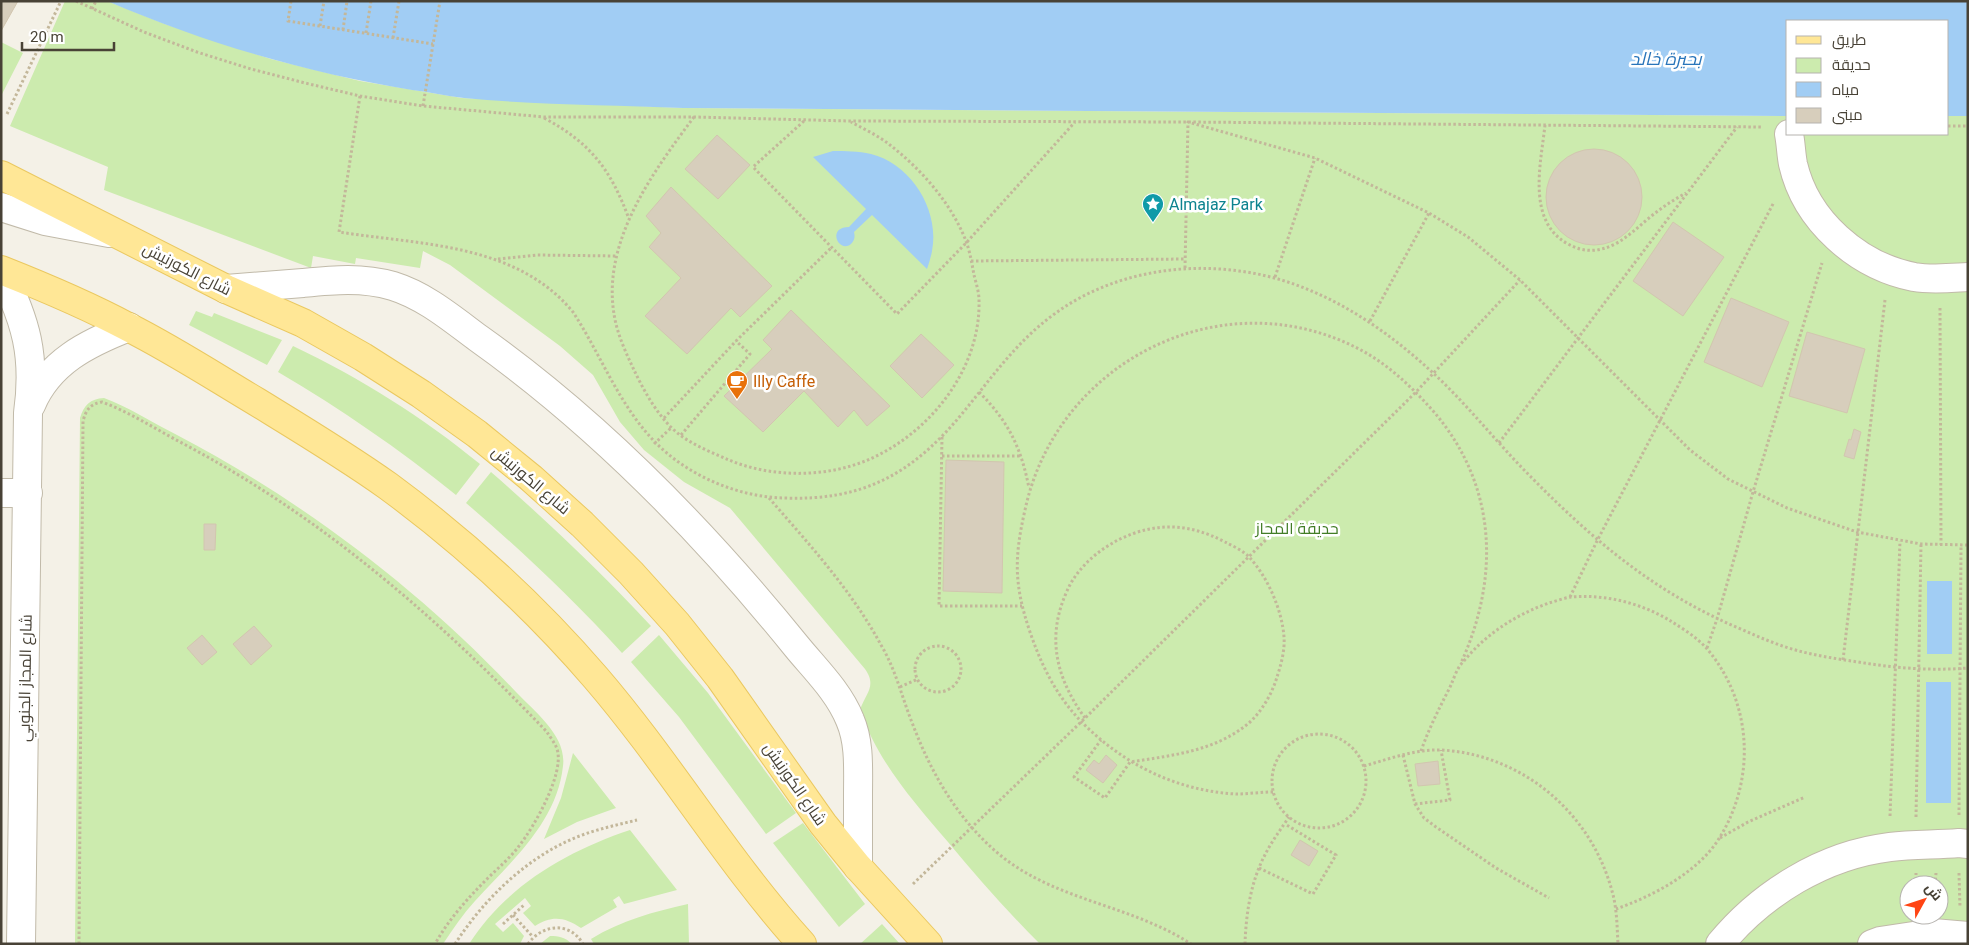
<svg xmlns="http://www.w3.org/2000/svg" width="1969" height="945" font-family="Roboto,Cairo,sans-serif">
<rect width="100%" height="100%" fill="#f4f1e7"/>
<path fill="#ccebae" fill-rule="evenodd" d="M65,1H107L165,24L271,59L360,81L462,98L683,108L1788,116V134H1948V116H1968V944H1040C1007,911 977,877 948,842C913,801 878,762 860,710C866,693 877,686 865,669L730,508L684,482L644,450L620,422L593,375L560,346L450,265L423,251L420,268L356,258L355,264L313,256L311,268L104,190L108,167L10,126ZM1909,885H1939V915H1909Z
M1,42L23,53L1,96Z
M196,311L212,317L214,313L282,340L267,365L189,325Z
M293,346C362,379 421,416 480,464L456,495C399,449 341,409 278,372Z
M104,398C129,407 153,423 177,435C303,501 419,589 516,692C535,712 567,736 563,766C557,822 511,862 475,901C463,914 453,929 443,944H75L80,418C84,405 90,399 104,398Z
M491,472C547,521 600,571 651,626L622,653C573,599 521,550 466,503Z
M659,635L708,693L796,813L766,834L679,717L631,662Z
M573,753L616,808L577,822L544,839L561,798Z
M803,823L865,904L839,927L773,843Z
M630,830L677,890L624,904L619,896L613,900L617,907L581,928C565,917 552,915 535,926L523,913L531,906L525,898L495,924L503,932L513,923L524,936L520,944H469C506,886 567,851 630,830Z
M688,904L689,944H594L591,939C622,920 653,912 688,904Z
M882,924L900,944H860Z
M550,936C559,936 565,937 572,944H540Z"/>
<path fill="#a1cdf4" d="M107,1H1968V116H1948V21H1788V116L683,108C610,105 536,105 464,98C446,96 429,92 412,90C307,73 205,43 107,1Z
M833,151C846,151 858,151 871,154C911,164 940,210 932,251C931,257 929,263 927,269L872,215L854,232C855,236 855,240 851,244C839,254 826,227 849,227L866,209L813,157Z
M1927,581H1952V654H1927Z
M1926,682H1951V803H1926Z"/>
<path fill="#d7cebc" stroke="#d2c6af" d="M1,1H18L1,31Z
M717,135L750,165L718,199L685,169Z
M1546 197a48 48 0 1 1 96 0a48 48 0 1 1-96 0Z
M671,187L772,286L740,317L731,308L687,354L645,316L681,278L649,247L661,233L646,216Z
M1673,222L1724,257L1683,316L1633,281Z
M1731,298L1789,322L1762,387L1704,362Z
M791,310L890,406L867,426L854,410L838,427L804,391L763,432L724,396L772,349L763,340Z
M1807,332L1865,349L1847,413L1789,396Z
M921,334L954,365L922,398L890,366Z
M1854,429L1861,432L1854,459L1844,456L1849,439L1851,440Z
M946,460L1004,462L1002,593L943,591Z
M204,524H216L215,550H204Z
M254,626L272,646L251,665L233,644Z
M202,635L217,652L202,665L187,648Z
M1106,755L1117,765L1103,783L1086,770L1094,760L1099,764Z
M1438,761L1440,784L1418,786L1415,764Z
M1300,840L1318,851L1309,866L1291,855Z"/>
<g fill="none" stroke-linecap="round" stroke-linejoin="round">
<g stroke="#c1baa9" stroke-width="30">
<path id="minor" d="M1789,134C1791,144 1791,154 1793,164C1806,221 1858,266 1914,277C1932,280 1950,278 1968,277
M1,207L45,221L109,233
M1,271C26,321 36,356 28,413L21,944
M226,289C252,287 277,285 303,283C333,280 362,277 393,286C425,296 451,318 478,338C599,424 704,532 797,647C815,669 839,692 850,720C860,743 858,770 858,795C858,819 858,843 858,867
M31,405C49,362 88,343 129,327
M1,493H28
M1720,944C1762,893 1824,855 1890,847C1913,844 1936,845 1959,843L1968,844
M1872,944L1880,941L1933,933L1968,936"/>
</g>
<g stroke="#eac860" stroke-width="30">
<path id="major" d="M1,175L226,289L303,323L363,357L421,394L477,434L531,478L582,524L631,573L677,624L720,678L823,824L858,867L928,944
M1,270C44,287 87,305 128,327C172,349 215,377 257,402C301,429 346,456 388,486C464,542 534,606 596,678C669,763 727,861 802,944"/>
</g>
<path stroke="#c3b79a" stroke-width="3" stroke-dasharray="2.5 2.5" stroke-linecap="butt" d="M76,1L144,32L197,52L251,69L305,83L360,96L423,106L544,117H695L850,121L1188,122L1762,127
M291,1L288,21L433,44
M92,9L96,1
M320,26L324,1
M343,30L347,1
M366,33L371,1
M393,38L399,1
M360,96L339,232C421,245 516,243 573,312C601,355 619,405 655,442C687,475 737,497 784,498C862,501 911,475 961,415C990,380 1015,343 1053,315C1105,276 1175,262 1239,271C1312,280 1378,322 1432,372C1467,404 1497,443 1531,477C1596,543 1657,594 1743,630C1761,638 1780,646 1799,651C1818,656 1838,659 1858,662C1894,668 1931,671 1968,668
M423,106L440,1
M7,114L61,1
M694,117C653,172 602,241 614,314C617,334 626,353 634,370C645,393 660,420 680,435C695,446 713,453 729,460C772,478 827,478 870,459C931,432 981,368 979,300C979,292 976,283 974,275C972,264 970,252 966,241C951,203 922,170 890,145C879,136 864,129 851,122
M544,118C591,143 611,170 629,219
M804,121L753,167L897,314L967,242L1075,122
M1545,125C1541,163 1526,221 1568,244C1584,253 1599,252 1615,244C1630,236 1641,224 1654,214C1664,206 1675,199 1686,193
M1948,126H1968
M498,259L537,255L617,256
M971,261L1185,259
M1185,268L1188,122L1315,158L1429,213L1468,237L1520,280L1690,450L1728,479L1787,508L1857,532L1921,544L1968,545
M1275,277L1315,158
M1940,308L1941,545
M1370,321L1429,213
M979,392C1008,421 1021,447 1029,488
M664,418L736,341L832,247
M681,435L750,354L736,341
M942,437L939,606H1022
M1499,443L1737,127
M654,444L672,427
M942,456H1022
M769,498C809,544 852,591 881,645C896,670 902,698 913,725C932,775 959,821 1000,855C1056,901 1132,905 1191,944
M1570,597L1597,541L1774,202
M915 669a23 23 0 1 1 46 0a23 23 0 1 1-46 0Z
M1707,648L1717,619L1753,492L1822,263
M1843,660L1885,300
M900,687L918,679
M1085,718C1056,678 1046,637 1067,591C1077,568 1098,550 1120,539C1156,522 1189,523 1225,542C1233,546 1244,551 1250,558C1268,578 1282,610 1284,637C1285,650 1281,665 1277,677C1271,697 1258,718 1241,729C1209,752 1168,756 1130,762L1105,798L1074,777L1101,740
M1272 781a47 47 0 1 1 94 0a47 47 0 1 1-94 0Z
M1421,751C1429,728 1440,707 1451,685C1454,678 1457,668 1463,662C1486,634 1515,615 1549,603C1556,601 1564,598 1571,597C1605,594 1640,603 1669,620C1682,628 1698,638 1708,650C1752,703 1756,778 1720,837C1699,872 1653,896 1616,909
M1403,755L1415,804L1424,818L1436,827L1496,868L1549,898
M1364,766C1389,759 1415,749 1442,750C1523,755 1591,813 1612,891C1617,908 1617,926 1618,944
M1273,792C1261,792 1248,794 1236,794C1181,791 1131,768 1091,731C1060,703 1043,670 1030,632C1014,585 1014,558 1025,510C1056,364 1217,280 1353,346C1385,361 1411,386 1434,412C1497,486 1500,577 1461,663
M1415,804L1450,800L1441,750
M1959,815L1961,545
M1890,816L1900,541
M1916,817L1921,544
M1720,838L1748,822L1805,797
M1259,868L1313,894L1336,855L1285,824
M1959,873L1960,907
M913,884L1081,722L1416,392L1520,280
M1916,885V873
M1935,885L1936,873
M513,915L533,937
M503,924L524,905
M79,944L83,421C86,410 90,404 102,402C129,412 154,428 180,442C321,516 437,617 547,732C550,737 555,743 557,749C565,773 534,827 519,846C510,858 498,868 487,879C467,899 449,919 435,944
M455,944C484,899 527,857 577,837C597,829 617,825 637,820
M528,944C542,924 570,921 583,944
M1245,944C1246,913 1251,880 1266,853C1272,841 1281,829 1289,817"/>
<use href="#minor" stroke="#fff" stroke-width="28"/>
<use href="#major" stroke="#ffe796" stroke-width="28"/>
</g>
<defs>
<g id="sight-pin" transform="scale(1.125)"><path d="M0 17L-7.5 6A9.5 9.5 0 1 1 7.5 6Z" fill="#0f9aa8" stroke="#fff"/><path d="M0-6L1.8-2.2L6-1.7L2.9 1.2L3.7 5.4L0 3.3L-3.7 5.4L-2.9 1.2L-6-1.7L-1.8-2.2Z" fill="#fff"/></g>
<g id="cafe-pin" transform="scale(1.125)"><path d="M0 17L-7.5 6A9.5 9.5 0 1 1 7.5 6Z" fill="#e8710a" stroke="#fff"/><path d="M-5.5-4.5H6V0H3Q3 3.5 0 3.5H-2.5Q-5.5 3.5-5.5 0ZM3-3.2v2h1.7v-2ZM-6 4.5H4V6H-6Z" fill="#fff"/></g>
</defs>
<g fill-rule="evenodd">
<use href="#sight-pin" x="1153" y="204"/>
<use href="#cafe-pin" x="737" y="381"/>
</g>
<g text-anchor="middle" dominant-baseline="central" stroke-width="5" stroke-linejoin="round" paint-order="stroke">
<g font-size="16" fill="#0d838f" stroke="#fff" text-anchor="start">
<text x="1169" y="204">Almajaz Park</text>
</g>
<g font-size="16" fill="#484236" stroke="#fff">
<text transform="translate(187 269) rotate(27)">شارع الكورنيش</text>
<text transform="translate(531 480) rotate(40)">شارع الكورنيش</text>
<text transform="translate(25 678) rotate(-89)">شارع المجاز الجنوبي</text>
<text transform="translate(795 784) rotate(55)">شارع الكورنيش</text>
</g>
<g font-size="16" fill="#c56008" stroke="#fff" text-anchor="start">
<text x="753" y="381">Illy Caffe</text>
</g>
<g font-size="16" fill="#427d26" stroke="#fff">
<text x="1297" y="528">حديقة المجاز</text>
</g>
<g font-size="18" font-style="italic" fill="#2975ba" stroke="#fff">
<text x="1666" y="58">بحيرة خالد</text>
</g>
</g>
<rect width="1969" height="945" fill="none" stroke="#484236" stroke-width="5"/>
<rect x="1786" y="20" width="162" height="115" fill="#ffffff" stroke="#b6b3af"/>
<rect x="1796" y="36" width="25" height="8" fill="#ffe796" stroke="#b6b3af"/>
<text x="1832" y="45" font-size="15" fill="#484236">طريق</text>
<rect x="1796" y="58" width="25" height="15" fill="#ccebae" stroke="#b6b3af"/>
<text x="1832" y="70" font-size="15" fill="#484236">حديقة</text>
<rect x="1796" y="82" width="25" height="15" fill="#a1cdf4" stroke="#b6b3af"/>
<text x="1832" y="95" font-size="15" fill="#484236">مياه</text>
<rect x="1796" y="108" width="25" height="15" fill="#d7cebc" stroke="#b6b3af"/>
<text x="1832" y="120" font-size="15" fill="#484236">مبنى</text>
<g transform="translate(1924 900) rotate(50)"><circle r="24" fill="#ffffff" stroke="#b6b3af"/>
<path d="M0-4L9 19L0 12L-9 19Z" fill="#ff4414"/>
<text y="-8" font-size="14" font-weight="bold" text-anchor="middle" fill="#484236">ش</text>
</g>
<path d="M22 42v8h92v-8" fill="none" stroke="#484236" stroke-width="2.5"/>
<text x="30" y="42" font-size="15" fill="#484236" stroke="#ffffff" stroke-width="4" paint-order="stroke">20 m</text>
</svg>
